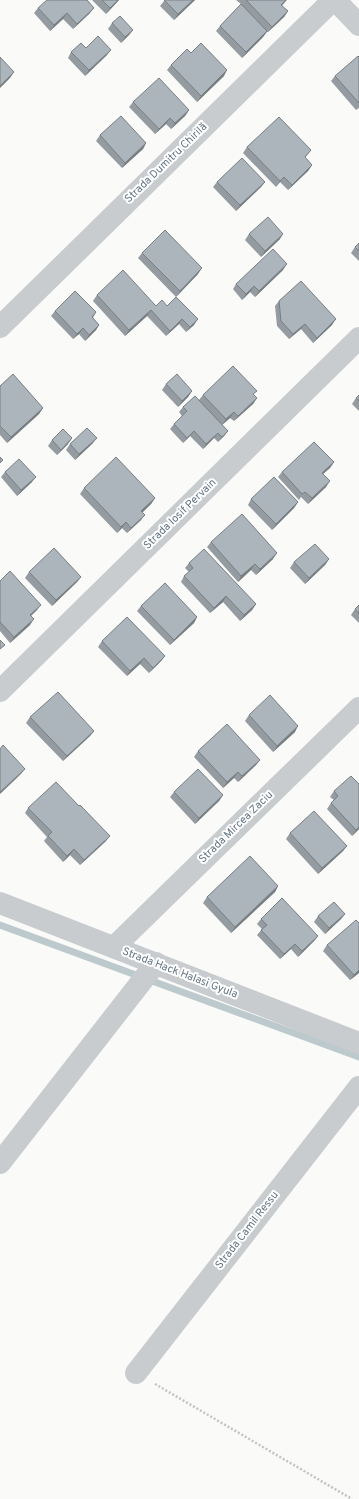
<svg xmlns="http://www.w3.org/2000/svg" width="359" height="1499" font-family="Overpass,sans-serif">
<rect width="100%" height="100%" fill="#fafaf8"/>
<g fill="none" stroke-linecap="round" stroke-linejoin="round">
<path stroke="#bdcacd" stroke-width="7" d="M0,925L359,1057"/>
<path stroke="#c1c4c6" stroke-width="2.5" stroke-dasharray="2 2" stroke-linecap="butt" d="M155,1384L352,1499"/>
<path stroke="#c8cccf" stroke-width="22" d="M335,0L359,25
M0,327L333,0
M0,691L359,338
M0,903L359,1043
M114,947L359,708
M0,1163L156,963
M136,1373L359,1087"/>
</g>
<path fill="#949ca1" d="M92,0H119L106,14Z
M165,0H195L174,20L160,6Z
M236,0H287L282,6L288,11L284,17L268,32H267L263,37L242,58L216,31L220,26L241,4Z
M38,8L90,13L73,29L63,19L50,31L34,13Z
M112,23L133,30L129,35L121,43L108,29Z
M86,48L107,55L85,76L68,58L71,52Z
M191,53L224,76L197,102L167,70L171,65Z
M359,57V108L356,110L331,81L335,76Z
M133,102L189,110L185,116L171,129L166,124L155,134L129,107Z
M100,135L146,143L143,149L122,168L96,141Z
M247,147L311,150L305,158L312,165L308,171L288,190L280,182L276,187L243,153Z
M217,182H265L261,187L236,211L213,187Z
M249,234L280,239L261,257L245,240Z
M359,243V261L351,253L355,247Z
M142,253L198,274L176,297L138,258Z
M283,270L255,297L250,292L242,300L233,289L236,284Z
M97,295L156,306H167L194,325L186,332L179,324L166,336L147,316L125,336L93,301Z
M279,301L332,325L313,343L301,329L289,339L277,326L275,306Z
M55,311L96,312L93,318L99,325L96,330L85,341L79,334L73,339L51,316Z
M166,384L192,391L188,397L178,407L162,390Z
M0,386L43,408L39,414L7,443L0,435Z
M203,395H254L257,398L253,404L234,421L230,418L222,425L228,431L224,436L218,442L214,438L203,449L190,436L183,443L170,429L174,424L182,416L179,412L183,407L199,400Z
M359,395V411L352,404L356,398Z
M52,440L68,444L57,455L48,446Z
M93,443L75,460L66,450L70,444Z
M334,462L330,468L323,474L326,487L308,504L301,497L299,500L278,477L282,472Z
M5,472L32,482L17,496L1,477Z
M84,488L155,498L151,504L142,512L141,520L127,533L122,528L117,533L80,494Z
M251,499L298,502L294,508L272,530L248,505Z
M211,542L273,559L256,575L251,570L238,582L207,547Z
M329,559L325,565L305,584L290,568L294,562Z
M189,563L256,604L252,610L240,621L223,602L210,613L181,582L184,576L189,572L185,568Z
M29,572L81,577L77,582L52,606L25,578Z
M0,581L37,610L31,616L30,625L10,643L0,631Z
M359,605V623L351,615L355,609Z
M141,606L197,617L194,623L170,645L137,611Z
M102,641L165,656L161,661L149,673L140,664L127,676L98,647Z
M249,715L295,732L273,752L245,721Z
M30,717L94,731L90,736L63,761L26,723Z
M198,751L260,760L256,765L238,782L234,778L223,788L194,757Z
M359,784V829L352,836L327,809L331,803L334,800L330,797L334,791Z
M174,792L223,795L219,801L195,824L170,797Z
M28,808L106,841L80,865L70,855L63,862L44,841L47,837L25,813Z
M290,833L347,846L343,851L318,874L286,839Z
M278,886L275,892L231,933L203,903L207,897Z
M345,914L341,919L325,934L314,922L318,916Z
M261,919L318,936L314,941L298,957L291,949L280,959L257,935L262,929L257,924Z
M359,923V973L350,980L323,951L327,945Z"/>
<path fill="#787f83" d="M118,0H119L106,14L110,8Z
M193,0H195L174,20L178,14Z
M94,8L90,13L73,29L77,24Z
M288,11L284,17L268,32L272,27Z
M67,13L63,19L50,31L54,25Z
M133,30L129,35L121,43L125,37Z
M267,31L263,37L242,58L246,52Z
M111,50L107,55L85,76L89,70Z
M227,70L224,76L197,102L201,96Z
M14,72L10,78L0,88V86Z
M189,110L185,116L171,129L175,123Z
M170,118L166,124L155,134L159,129Z
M146,143L143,149L122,168L125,163Z
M312,165L308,171L288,190L292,185Z
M284,177L276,187L280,181Z
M265,182L261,187L236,211L240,205Z
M283,234L280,239L261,257L265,251Z
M287,264L283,270L255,297L259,291Z
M202,268L198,274L176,297L180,291Z
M254,286L250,292L242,300L246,294Z
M151,310L147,316L125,336L129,330Z
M182,319L179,324L166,336L170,331Z
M198,319L194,325L186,332L190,327Z
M336,319L332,325L313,343L317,338Z
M305,324L301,329L289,339L293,334Z
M99,325L96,330L85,341L89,335Z
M83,328L79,334L73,339L77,334Z
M192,391L188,397L178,407L182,401Z
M257,398L253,404L234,421L238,416Z
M43,408L39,414L7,443L11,437Z
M234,412L230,418L222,425L226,419Z
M194,431L190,436L183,443L187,438Z
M228,431L224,436L218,442L222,437Z
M218,433L214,438L203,449L206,444Z
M72,438L68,444L57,455L61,450Z
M97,438L93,443L75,460L79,454Z
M334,462L330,468L318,478L322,473Z
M36,477L32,482L17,496L21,490Z
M330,481L326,487L308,504L312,498Z
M155,498L151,504L138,517L141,511Z
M298,502L294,508L272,530L276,524Z
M145,515L141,520L127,533L131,528Z
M126,522L122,528L117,533L121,527Z
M277,553L273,559L256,575L260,569Z
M329,559L325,565L305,584L309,578Z
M255,564L251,570L238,582L241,576Z
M81,577L77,582L52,606L56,600Z
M226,596L223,602L210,613L214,608Z
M256,604L252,610L240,621L244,615Z
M41,605L37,610L26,620L30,615Z
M197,617L194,623L170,645L174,640Z
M34,619L30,625L10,643L14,637Z
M165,656L161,661L149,673L153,668Z
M144,658L140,664L127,676L130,671Z
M298,726L295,732L273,752L277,746Z
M94,731L90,736L63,761L67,756Z
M260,760L256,765L238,782L242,776Z
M25,769L21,774L0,794V792Z
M238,772L234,778L223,788L227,782Z
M223,795L219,801L195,824L199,818Z
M359,827V829L352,836L356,830Z
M110,836L106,841L80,865L84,860Z
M347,846L343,851L318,874L322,868Z
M74,849L70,855L63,862L67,856Z
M278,886L275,892L231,933L235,927Z
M345,914L341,919L325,934L329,928Z
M318,936L314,941L298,957L302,951Z
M295,944L291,949L280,959L284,954Z
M359,970V973L350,980L354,975Z"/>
<path fill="#acb5bb" stroke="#787f83" d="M47,0H87L94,8L77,24L67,13L54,25L38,8Z
M102,0H118L110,8Z
M164,0H193L178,14Z
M246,0H286L281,5L288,11L272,27Z
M241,4L267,31L246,52L220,26Z
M120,16L133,30L125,37L112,23Z
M98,36L111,50L89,70L71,52L81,43L86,48Z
M201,43L227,70L201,96L171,65L187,49L191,53Z
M358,56L359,57V103L335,76Z
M0,57L14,72L0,86Z
M159,78L189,110L175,123L170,118L159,129L133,102Z
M121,116L146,143L125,163L100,135Z
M279,117L311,150L305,157L312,165L292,185L284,177L280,181L247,147Z
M242,158L265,182L240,205L217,182Z
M268,217L283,234L265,251L249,234Z
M165,230L202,268L180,291L142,253Z
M359,243V251L355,247Z
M273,249L287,264L259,291L254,286L246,294L236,284Z
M123,270L156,306L162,300L167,306L176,297L198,319L190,327L182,319L170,331L151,310L129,330L97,295Z
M301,281L336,319L317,338L305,324L293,334L281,321L279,301Z
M75,291L96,312L92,317L99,325L89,335L83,328L77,334L55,311Z
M233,366L257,391L253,394L257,398L238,416L234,412L226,419L203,395Z
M13,374L43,408L11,437L0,426V386Z
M177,374L192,391L182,401L166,384Z
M359,395V401L356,398Z
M195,396L228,431L222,437L218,433L206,444L194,431L187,438L174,424L187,411L183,407Z
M87,428L97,438L79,454L70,444Z
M63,429L72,438L61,450L52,440Z
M314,442L334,462L322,473L330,481L312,498L305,492L302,494L282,472Z
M0,457L3,460L0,463Z
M116,457L155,498L141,511L145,515L131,528L126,522L121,527L84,488Z
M19,459L36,477L21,490L5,472Z
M274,477L298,502L276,524L251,499Z
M242,514L277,553L260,569L255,564L241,576L211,542Z
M315,544L329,559L309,578L294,562Z
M54,548L81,577L56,600L29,572Z
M204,549L256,604L244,615L226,596L214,608L184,576L193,568L189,563Z
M10,571L41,605L30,615L34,619L14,637L0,622V581Z
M165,583L197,617L174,640L141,606Z
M359,605V614L355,609Z
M127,617L165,656L153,668L144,658L130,671L102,641Z
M0,640L5,645L0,649Z
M58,692L94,731L67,756L30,717Z
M270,695L298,726L277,746L249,715Z
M227,724L260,760L242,776L238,772L227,782L198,751Z
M3,745L25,769L0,792V749Z
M198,769L223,795L199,818L174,792Z
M351,776L359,784V827L356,830L331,803L338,796L334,791Z
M56,782L79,806L80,805L110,836L84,860L74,849L67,856L48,836L52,832L28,808Z
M314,811L347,846L322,868L290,833Z
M250,856L278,886L235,927L207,897Z
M282,898L318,936L302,951L295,944L284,954L261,930L267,925L261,919Z
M334,902L345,914L329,928L318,916Z
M356,920L359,923V970L354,975L327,945Z"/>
<g text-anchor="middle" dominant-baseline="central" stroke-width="4" stroke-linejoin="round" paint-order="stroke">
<g font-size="11" fill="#647584" stroke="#fff">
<text transform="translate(166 163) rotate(-44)">Strada Dumitru Chirilă</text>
<text transform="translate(180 514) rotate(-44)">Strada Iosif Pervain</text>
<text transform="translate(236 827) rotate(-44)">Strada Mircea Zaciu</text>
<text transform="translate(180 973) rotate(21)">Strada Hack Halasi Gyula</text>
<text transform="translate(247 1230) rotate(-52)">Strada Camil Ressu</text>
</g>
</g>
</svg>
